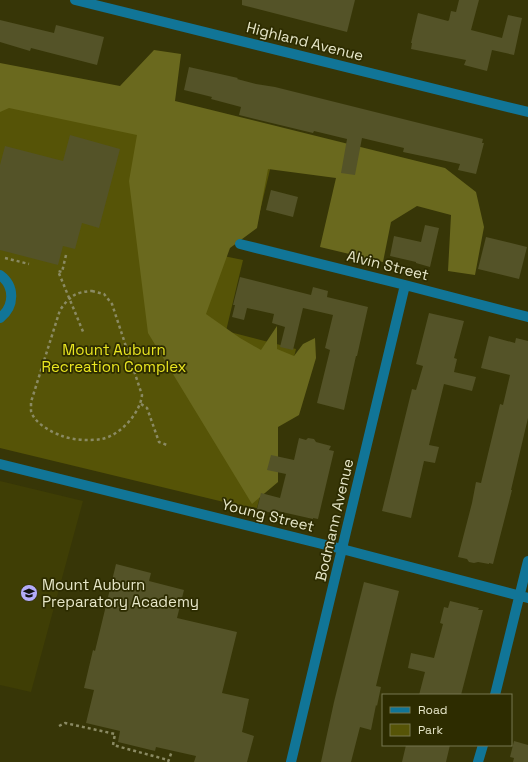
<svg xmlns="http://www.w3.org/2000/svg" width="528" height="762" font-family="'Space Grotesk',sans-serif">
<rect width="100%" height="100%" fill="#373607"/>
<path fill="#3f3e05" d="M0,481L83,501L31,692L0,685Z"/>
<path fill="#565407" d="M0,92L273,157L256,228L151,241L243,260L226,331L296,349L257,508L228,503L0,448Z"/>
<path fill="#6a691e" d="M154,50L181,54L175,101L445,168L476,192L484,227L475,275L448,271L451,215L417,206L391,222L383,262L320,247L336,178L268,169L257,228L230,248L206,314L240,338L261,350L277,326V349L294,356L303,344L315,338L316,358L299,415L278,427V482L252,504L148,333L129,181L137,135L9,108L0,112V63L120,86Z"/>
<path fill="#545328" d="M242,0H355L347,32L242,5Z
M459,0H479L471,30L502,38L508,15L522,18L514,55L492,50L487,71L464,65L466,60L411,49L412,43H411L418,13L448,21L449,20L451,11L456,12Z
M0,20L54,33L56,25L104,37L97,65L31,48L30,51L0,42Z
M189,67L238,78L237,79L256,84L275,87L483,139L482,143H484L476,174L458,170L460,164L403,152L404,148L362,138L355,175L341,173L347,139L314,131L313,133L239,115L241,107L211,99L212,97L184,90Z
M70,135L120,149L99,228L82,223L75,249L63,246L58,265L0,250V165L5,146L63,161Z
M271,190L298,197L293,217L266,210Z
M425,225L439,228L430,267L416,263V262L390,256L394,236L421,242Z
M486,237L527,247L519,279L478,269Z
M240,277L311,295L313,287L328,291L327,297L368,307L357,356H356L344,410L317,403L330,350L325,348L333,315L303,308L293,350L280,347L285,327L272,323L274,314L247,308L244,320L232,317L235,305H233Z
M429,313L464,321L454,358L457,359L454,372L476,377L472,391L444,384L429,445L439,447L435,463L424,461L411,518L382,511L412,389L416,390L423,366L416,364Z
M489,336L515,343L516,338L528,341V418L511,490H512L493,564L489,563V564L478,562L474,563L469,562L467,559L458,557L472,503L476,482L481,483L500,404L503,405L510,375L481,368Z
M299,438L306,440L308,438L314,439L316,442L331,446L329,450L334,451L318,519L313,518V519L273,510L272,513L257,509L261,493L280,498L286,474L267,470L271,455L294,460Z
M116,564L151,573L149,581L184,590L177,618L237,632L222,693L249,699L242,732L254,736L247,762H194L196,756L156,747L155,751L118,742L120,731L86,723L94,690L84,688L93,650L95,651Z
M364,582L399,591L376,686L381,687L377,706L376,705L371,730L360,727L351,762H321L334,702Z
M450,601L479,608L478,610H483L461,695H419L425,672L408,668L411,653L434,658L443,624L440,623L444,607L448,608Z
M514,741L528,745V762H513L514,758L510,757Z
M406,745H450L446,762H402Z"/>
<g fill="none" stroke-linecap="round" stroke-linejoin="round">
<path stroke="#8a8a63" stroke-width="2.5" stroke-dasharray="3 3" stroke-linecap="butt" d="M66,255L62,272L58,271L84,334
M5,258L29,264
M92,291L104,294L112,304L142,395C140,414 120,435 102,439C90,441 73,440 62,436C51,432 34,423 31,411C31,408 31,404 31,402L60,310C70,296 75,292 92,291Z
M141,404L147,408L159,442L167,445
M59,726L65,723L115,734L113,745L168,760
M168,762L172,751"/>
<path stroke="#117597" stroke-width="10" d="M75,0L528,112
M240,244L405,285L528,317
M0,275C15,286 15,306 0,318
M0,464L342,549L528,598
M495,695L528,561
M291,762L405,285
M478,762L483,745"/>
</g>
<defs>
<g id="school-disc" transform="scale(0.9)"><circle r="9.5" fill="#b4acf9" stroke="#2d2c00"/><path d="M0-5L7-2L0 1L-7-2ZM-4 1L0 2.5L4 1V4Q0 6-4 4Z" fill="#111"/></g>
</defs>
<g fill-rule="evenodd">
<use href="#school-disc" x="29" y="593"/>
</g>
<g text-anchor="middle" dominant-baseline="central" stroke-width="3.5" stroke-linejoin="round" paint-order="stroke">
<g font-size="15" fill="#e7e7c9" stroke="#2d2c00">
<text transform="translate(305 41) rotate(14)">Highland Avenue</text>
<text transform="translate(388 265) rotate(14)">Alvin Street</text>
<text transform="translate(268 515) rotate(14)">Young Street</text>
<text transform="translate(334 520) rotate(-77)">Bodmann Avenue</text>
</g>
<g font-size="15" fill="#eae621" stroke="#2d2c00">
<text x="114" y="349">Mount Auburn<tspan x="114" dy="17">Recreation Complex</tspan></text>
</g>
<g font-size="15" fill="#e7e7c9" stroke="#2d2c00" text-anchor="start">
<text x="42" y="584">Mount Auburn<tspan x="42" dy="17">Preparatory Academy</tspan></text>
</g>
</g>
<rect x="382" y="694" width="130" height="52" fill="#2d2c00" stroke="#777750"/>
<rect x="390" y="707" width="20" height="6" fill="#117597" stroke="#777750"/>
<text x="418" y="714" font-size="12" fill="#e7e7c9">Road</text>
<rect x="390" y="724" width="20" height="12" fill="#565407" stroke="#777750"/>
<text x="418" y="734" font-size="12" fill="#e7e7c9">Park</text>
</svg>
